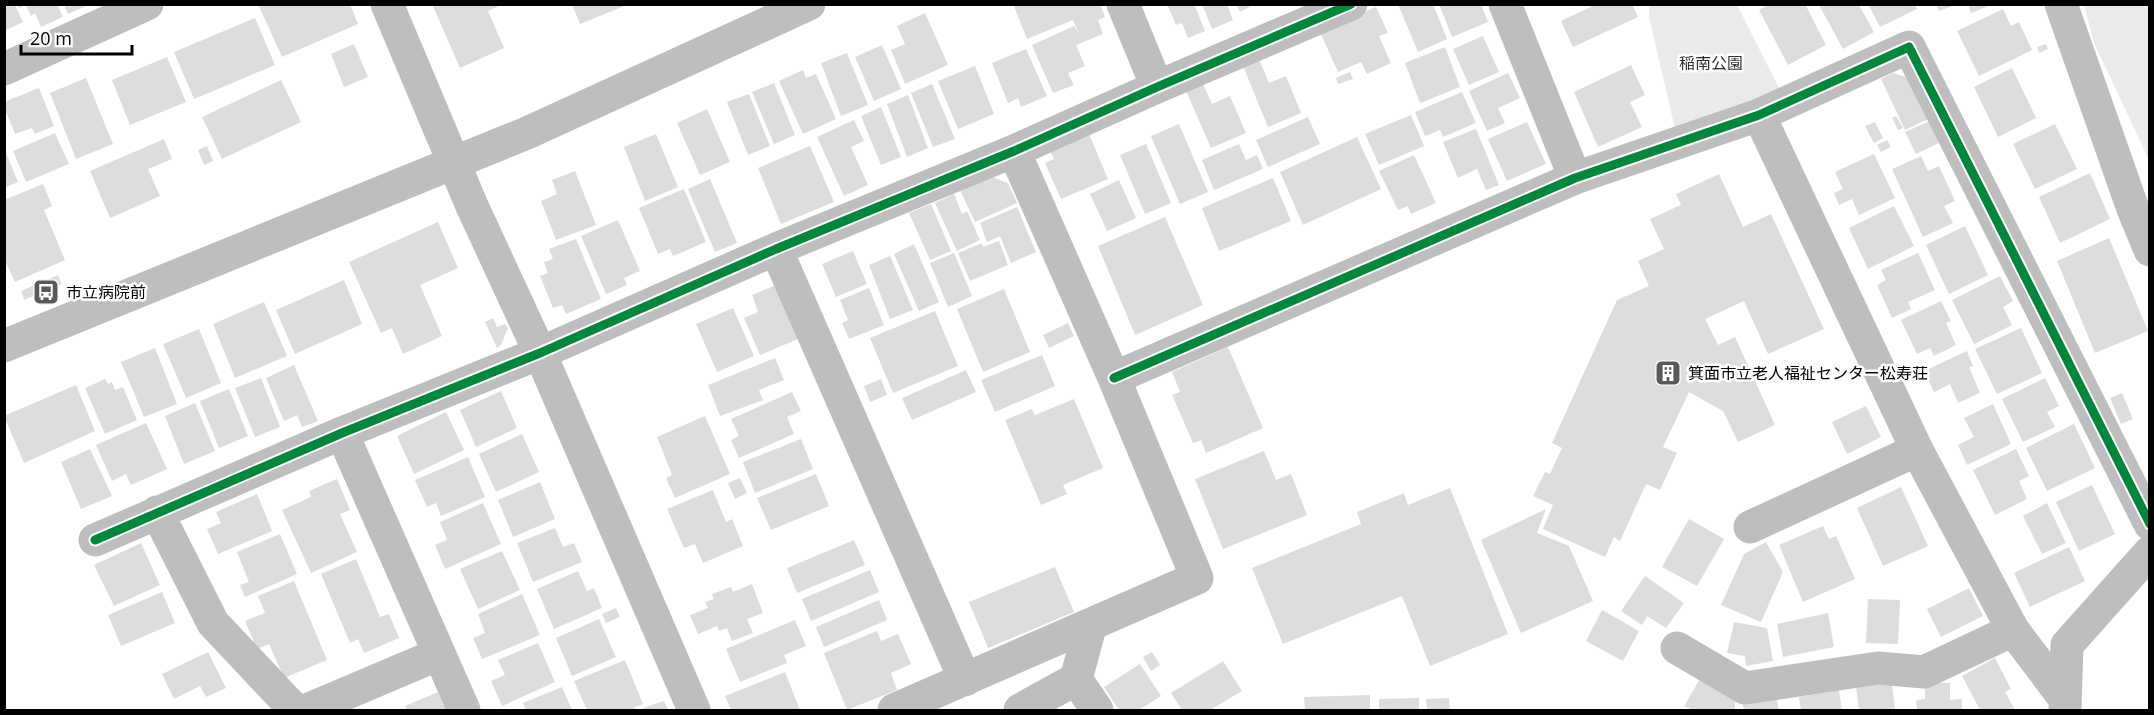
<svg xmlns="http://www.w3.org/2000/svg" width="2154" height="715" font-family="'Open Sans','Noto Sans JP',sans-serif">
<rect width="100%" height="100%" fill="#fff"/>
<path fill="#eaeaea" d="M1649,5H1737L1779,88L1741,107L1675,129L1649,17Z
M2084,5H2149V160L2094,43Z"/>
<path fill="#ddd" d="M18,4H57L63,17L41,27L35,13L31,16L26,5L19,8Z
M64,4H91L68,14Z
M258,4H350L358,24L282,57Z
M432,4H503L488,11L504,48L460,68Z
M1013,4H1100L1105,17L1098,20L1103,34L1076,45L1085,66L1068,73L1074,85L1053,93L1032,45L1074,26L1079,34L1073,20L1027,39Z
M1167,4H1194L1205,31L1188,38L1182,23L1176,25Z
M1202,4H1227L1233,20L1212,29Z
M1236,4H1255L1240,12Z
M1398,4H1433L1447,39L1418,52Z
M1439,4H1481L1488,22L1452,37Z
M1597,4H1632L1638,17L1573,47L1561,21Z
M1770,4H1805L1826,45L1788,65L1759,10Z
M1868,4H1915L1917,9L1880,27Z
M1968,4H1991V5L1971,13Z
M4,5H15L23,22L4,31Z
M572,5H627L580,24Z
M1819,5H1859L1874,32L1843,49Z
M1936,5H1955L1939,11Z
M1376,7L1388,33L1379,36L1391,63L1367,74L1361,62L1338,72L1320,32Z
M2003,9L2011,26L2019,22L2032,50L1979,76L1957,31Z
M925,13L948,65L905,84L891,50L905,44L897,26Z
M255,18L275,65L194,99L174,52Z
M1483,36L1499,72L1469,85L1453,49Z
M354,44L368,77L344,87L331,54Z
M2046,44L2048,49L2039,53L2037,47Z
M882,45L901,89L874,101L855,57Z
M1445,47L1460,87L1420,103L1405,63Z
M1026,49L1047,96L1021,107L1018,98L1008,103L992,63Z
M847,53L868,105L841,116L821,63Z
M167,57L186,102L130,125L112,80Z
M1259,59L1269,83L1286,76L1301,113L1268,127L1243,66Z
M1631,65L1645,95L1630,102L1642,127L1598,147L1574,92Z
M975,66L994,114L958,129L938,81Z
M2012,68L2036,118L1998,137L1974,87Z
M803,70L806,78L816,74L836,119L803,134L779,81Z
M1350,72L1353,79L1338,84L1336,78Z
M1508,73L1520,98L1498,108L1505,123L1487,131L1469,91Z
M1893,73L1915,80L1932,117L1905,130L1881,79Z
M86,78L113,144L76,159L50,93Z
M281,80L301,122L222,159L202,117Z
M774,83L795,135L774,144L752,92Z
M932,84L955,139L933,147L911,93Z
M1203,84L1212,104L1230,96L1246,133L1211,148L1186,91Z
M39,88L54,126L35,134L32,128L15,134L4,107V102Z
M1462,92L1476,123L1443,137L1440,130L1425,136L1415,112Z
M749,94L770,146L748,155L727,102Z
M908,95L928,148L907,157L887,104Z
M881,107L901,157L881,165L861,116Z
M707,109L730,162L700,175L677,123Z
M1411,115L1424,146L1379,165L1365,134Z
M1896,116L1903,128L1898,130L1892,118Z
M1308,117L1320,144L1268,167L1256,140Z
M854,120L864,141L851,147L868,185L844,196L817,137Z
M1930,121L1941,142L1916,154L1905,132Z
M1527,122L1546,164L1507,181L1488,139Z
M1875,122L1883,138L1874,143L1865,126Z
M1179,124L1208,192L1180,204L1151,136Z
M2055,124L2077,169L2035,189L2013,144Z
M1476,129L1499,185L1486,190L1477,169L1458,178L1443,142Z
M55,133L69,164L26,182L13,151Z
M656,134L678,187L645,201L624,147Z
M1089,134L1108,179L1061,199L1045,163L1054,159L1050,151Z
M1357,137L1381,189L1303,225L1280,172Z
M164,139L172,159L148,169L160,196L110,218L90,171Z
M1887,140L1891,147L1881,152L1877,145Z
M1146,144L1171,203L1145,214L1120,155Z
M1239,144L1246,160L1257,155L1263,169L1214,190L1202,160Z
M207,146L213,161L204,165L198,150Z
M810,146L834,202L781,224L758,168Z
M1874,154L1895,198L1859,215L1852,199L1839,205L1834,193L1843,189L1835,172Z
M7,155L18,182L4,188V156Z
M1414,155L1436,203L1411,214L1408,206L1398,210L1379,171Z
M1921,156L1928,171L1939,166L1955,201L1944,206L1953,223L1923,237L1892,169Z
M575,171L596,225L556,240L541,201L557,194L552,180Z
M2090,173L2110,219L2060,243L2039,197Z
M1719,174L1743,227L1771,214L1824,329L1768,354L1744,301L1705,319L1718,345L1735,337L1775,425L1738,442L1723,411L1689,392L1663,447L1677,453L1660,490L1646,484L1620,541L1614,537L1605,557L1543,529L1553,505L1533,496L1545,472L1550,474L1562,448L1552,443L1617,300L1649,286L1638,261L1664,249L1650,219L1681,205L1676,194Z
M990,176L1008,183L1017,203L975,222L960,190Z
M1273,178L1291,221L1219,251L1202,208Z
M710,179L737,243L715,252L688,189Z
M1119,180L1136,218L1107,231L1090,194Z
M43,184L52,206L44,210L65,260L15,282L4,258V200Z
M684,189L706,242L673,256L670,249L658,254L639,208Z
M954,194L962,214L967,211L980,240L957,251L935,203Z
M931,204L951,251L930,260L909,213Z
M1894,206L1914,246L1868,269L1849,228Z
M1017,207L1036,252L1011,263L1000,236L987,242L980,223Z
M1165,217L1203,305L1135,335L1098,246Z
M618,220L640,271L624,278L627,285L606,294L581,236Z
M438,222L458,268L420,285L442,336L403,354L392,328L381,333L349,262Z
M1965,226L1988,275L1949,294L1926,245Z
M2109,238L2148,331L2095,353L2057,261Z
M576,239L601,299L566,314L562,305L553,308L540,276L548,273L544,262L553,259L549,249Z
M999,241L1008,265L970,281L958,253L982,243L983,247Z
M914,244L939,302L919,311L894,254Z
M853,251L867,284L836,297L822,264Z
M954,253L972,296L948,307L930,263Z
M1918,253L1935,290L1908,302L1911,309L1892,318L1877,285L1886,280L1881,270Z
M890,256L913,310L890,319L869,265Z
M58,275L62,284L24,300L21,291Z
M2000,276L2013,301L2003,307L2012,325L1974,344L1952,300Z
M344,280L362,324L295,354L276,310Z
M776,285L798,339L760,355L744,318L758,312L752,295Z
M869,288L884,325L849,339L842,323L848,320L840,300Z
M1004,289L1030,352L983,372L957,309Z
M1941,301L1951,321L1946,323L1956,345L1934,356L1930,348L1917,354L1901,320Z
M264,302L287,356L235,378L213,324Z
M733,308L754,356L717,372L696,324Z
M935,311L958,366L893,393L870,338Z
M493,318L497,327L505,324L508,328L501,345L497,348L485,322Z
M1068,323L1074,336L1049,348L1043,335Z
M2021,328L2042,373L1997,394L1975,349Z
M199,329L221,383L186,398L163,344Z
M1228,347L1263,428L1206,453L1201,440L1193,443L1172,395L1180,392L1172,372Z
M155,348L177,404L144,417L121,362Z
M1967,351L1973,366L1969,367L1980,393L1958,403L1950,384L1934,392L1924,371Z
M1042,355L1055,386L995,412L981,380Z
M775,358L784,380L759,390L763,400L720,416L708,385Z
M294,365L318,421L302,427L297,415L284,421L266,378Z
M966,370L976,392L912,420L902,398Z
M261,378L280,427L255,437L235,388Z
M2045,378L2059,406L2047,412L2055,427L2023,442L2002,399Z
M105,379L108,384L112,382L115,390L123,387L137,420L105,434L85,388Z
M881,379L887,395L870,402L864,386Z
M76,385L95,431L24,463L4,416Z
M229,389L248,436L219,448L200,401Z
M501,391L517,428L476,447L460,410Z
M792,392L801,411L787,417L794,434L739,458L731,440L739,436L731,419Z
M2122,393L2133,419L2121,424L2110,398Z
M1074,399L1103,468L1063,485L1067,494L1041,505L1005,420L1032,409L1035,415Z
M195,403L215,451L184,464L165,416Z
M1993,404L2011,444L1967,465L1958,445L1974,437L1964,418Z
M1866,406L1881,437L1847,454L1832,422Z
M446,412L464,450L414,474L397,436Z
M705,416L730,474L675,498L666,478L672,475L657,437Z
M146,423L167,469L131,485L126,474L112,481L96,445Z
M2074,424L2095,468L2047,491L2026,448Z
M522,434L539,472L496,492L479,454Z
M801,439L813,469L755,493L743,462Z
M90,449L112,496L81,509L61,462Z
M2016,449L2029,476L2019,481L2027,499L1995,515L1973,470Z
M1264,451L1276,480L1291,474L1307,515L1223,549L1195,479Z
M468,457L485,497L441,516L436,503L427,507L415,480Z
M816,474L829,506L771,530L757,498Z
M740,478L747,493L735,499L728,483Z
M337,479L350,510L340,514L357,552L311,573L282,510L311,497L309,491Z
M540,482L555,519L513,537L498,500Z
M2092,485L2115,534L2079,551L2056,502Z
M1901,487L1928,546L1883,566L1857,508Z
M1450,488L1508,634L1430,666L1402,596L1283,644L1252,568L1361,524L1357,512L1404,493L1408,505Z
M713,490L726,522L732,519L743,546L703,563L695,544L684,548L667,509Z
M257,494L272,531L218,554L207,529L221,523L216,512Z
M483,503L501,544L445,569L435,545L447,540L440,522Z
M2047,503L2066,543L2042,554L2023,516Z
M1546,509L1537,533L1569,546L1593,601L1521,633L1481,540Z
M1689,519L1724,539L1697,586L1662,567Z
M1823,526L1829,539L1836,536L1855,579L1803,602L1779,545Z
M555,528L563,547L574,543L582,562L533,582L517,543Z
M280,534L297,574L245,597L240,585L249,582L237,552Z
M854,540L865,565L797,593L787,568Z
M1766,542L1783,572L1761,622L1721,605L1744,554Z
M141,543L160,585L114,606L94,565Z
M2069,547L2085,581L2030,607L2014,573Z
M502,551L520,590L478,609L460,569Z
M356,559L380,617L389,614L399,638L364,653L358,639L350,643L321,574Z
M1055,567L1074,612L988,648L969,602Z
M870,570L879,592L811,621L802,599Z
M578,571L587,591L594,588L602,608L554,629L537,589Z
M1645,576L1684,603L1666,628L1647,616L1642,625L1621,611Z
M294,581L327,660L284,678L269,644L257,649L245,621L265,613L258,596Z
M752,584L763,613L747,619L753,633L732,641L727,628L719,631L717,626L698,634L690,615L708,608L705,602L714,599L712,594L731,587L733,592Z
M1969,588L1983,616L1941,637L1927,609Z
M162,592L175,623L121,646L108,615Z
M522,594L540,635L482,659L473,638L485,633L478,614Z
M1868,599L1900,600L1898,644L1866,643Z
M879,600L887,620L824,647L816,627Z
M616,608L620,617L606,623L602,614Z
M1602,610L1639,631L1623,661L1586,641Z
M1828,613L1834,647L1783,657L1777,624Z
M599,619L616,657L572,676L556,638Z
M795,620L806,646L784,655L787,663L740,682L726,649Z
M1734,622L1767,628L1773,661L1746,666L1745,656L1727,653Z
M877,631L881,641L898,634L911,664L891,673L897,690L847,710L824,653Z
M538,643L555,682L502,706L491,681L505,675L498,660Z
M208,652L226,688L206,697L200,686L174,699L162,674Z
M1152,652L1160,665L1151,671L1143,657Z
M1995,658L2011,689L2005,692L2015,710H1980L1962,676Z
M625,660L643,704L635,707L636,710H587L574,681Z
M1223,661L1242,691L1210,710H1182L1171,693Z
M1140,664L1161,696L1139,710H1119L1104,687Z
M785,672L800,710H731L725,696Z
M1700,679L1735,699V710H1693L1684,706Z
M1892,683L1895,710H1859L1856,686Z
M1925,683H1950V700L1962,699V710H1917L1916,700L1925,699Z
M562,687L572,710H526L523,703Z
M1839,690L1842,710H1801L1799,697Z
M438,692L446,710H407L405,706Z
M1370,695V710H1305L1304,697Z
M1776,695L1779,710H1744L1742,701Z
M1419,698V710H1379V699Z
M1449,698L1450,710H1427L1426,699Z
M664,701L668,710H644L643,708Z"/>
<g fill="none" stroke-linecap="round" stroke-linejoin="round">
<path stroke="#bebebe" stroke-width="33" d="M387,4L472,206L540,353L694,710
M1123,4L1157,87
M1505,4L1575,178
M2061,4L2133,209L2150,250
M4,69L147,4
M1759,115L1917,450L2013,630L2065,699
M776,249L965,680
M4,346L527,133L809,4
M1114,378L1575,178L1759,115L1909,47L2150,524
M342,433L464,710
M157,512L213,623L295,710
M1750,527L1917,450
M95,540L342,433L540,353L776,249L1014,151L1157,87L1351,4
M1677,648L1745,688L1878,668L1924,672L2013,630
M1076,679L1097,710
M2065,708L2067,645L2150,552
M307,710L439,654
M894,710L1197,578L1114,378L1014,151
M1020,710L1076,679L1091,624"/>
<g stroke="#fff" stroke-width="13">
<path id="cycleway" d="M1114,378L1575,178L1759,115L1909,47L2150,524
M95,540L342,433L540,353L776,249L1014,151L1157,87L1351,4"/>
</g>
<use href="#cycleway" stroke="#00873e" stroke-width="9"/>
</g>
<defs>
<g id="bus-square" transform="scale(1.35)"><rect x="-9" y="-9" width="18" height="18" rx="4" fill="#595959" stroke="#fff"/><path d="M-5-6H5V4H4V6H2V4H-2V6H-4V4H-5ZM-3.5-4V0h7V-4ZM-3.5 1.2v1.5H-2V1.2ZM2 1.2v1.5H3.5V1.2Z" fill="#fff"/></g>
<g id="building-square" transform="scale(1.35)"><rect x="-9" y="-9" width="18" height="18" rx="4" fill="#595959" stroke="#fff"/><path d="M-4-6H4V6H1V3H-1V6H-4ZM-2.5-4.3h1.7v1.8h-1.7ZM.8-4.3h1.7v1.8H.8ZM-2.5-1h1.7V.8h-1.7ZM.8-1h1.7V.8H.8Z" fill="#fff"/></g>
</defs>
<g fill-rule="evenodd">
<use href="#bus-square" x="46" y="292"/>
<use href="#building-square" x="1668" y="373"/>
</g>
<g text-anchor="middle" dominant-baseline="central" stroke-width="5" stroke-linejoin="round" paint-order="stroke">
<g font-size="16" fill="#303030" stroke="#fff">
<text x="1711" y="63">稲南公園</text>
</g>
<g font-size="16" fill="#000" stroke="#fff" text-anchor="start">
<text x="66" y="292">市立病院前</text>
<text x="1688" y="373">箕面市立老人福祉センター松寿荘</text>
</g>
</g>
<rect width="2154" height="715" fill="none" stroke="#000000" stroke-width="12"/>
<path d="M21 45v9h111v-9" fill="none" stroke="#000000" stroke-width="3"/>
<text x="30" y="45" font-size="18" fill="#000000" stroke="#ffffff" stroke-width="4.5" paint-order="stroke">20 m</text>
</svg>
